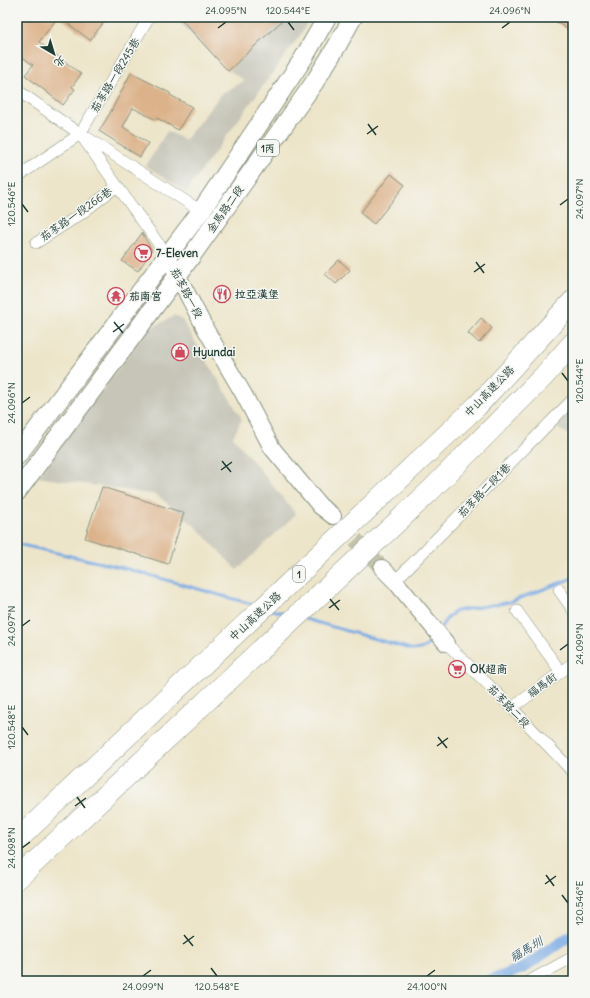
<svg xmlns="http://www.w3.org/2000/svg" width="590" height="998" font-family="Delius,'LXGW WenKai TC',sans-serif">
<rect width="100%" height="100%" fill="#f6f6f2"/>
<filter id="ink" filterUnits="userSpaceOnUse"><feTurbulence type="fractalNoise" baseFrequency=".025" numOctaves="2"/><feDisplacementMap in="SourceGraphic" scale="8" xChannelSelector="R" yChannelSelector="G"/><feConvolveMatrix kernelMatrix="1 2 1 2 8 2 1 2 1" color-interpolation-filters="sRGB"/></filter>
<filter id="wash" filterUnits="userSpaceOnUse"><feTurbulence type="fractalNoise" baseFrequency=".012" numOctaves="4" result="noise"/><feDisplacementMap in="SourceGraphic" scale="16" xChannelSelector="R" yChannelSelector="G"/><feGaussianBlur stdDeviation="0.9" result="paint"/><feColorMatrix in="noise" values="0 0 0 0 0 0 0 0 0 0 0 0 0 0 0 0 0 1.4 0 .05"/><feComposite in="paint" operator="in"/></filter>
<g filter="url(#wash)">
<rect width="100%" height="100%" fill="#ede5c9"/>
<path fill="#c6c5b8" d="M174,17H310L303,31L186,192L146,166L167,131L185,140L222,93L245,81L230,71Z
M174,316L182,320L242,419L233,437L296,514L237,570L196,527L157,495L38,477L147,330Z
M573,402V437L557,428Z"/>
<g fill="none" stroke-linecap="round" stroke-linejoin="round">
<path stroke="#78a9e3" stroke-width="3" d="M17,544L124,568L255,605
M272,610L288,614
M305,619L414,650C425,649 429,645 435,636
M440,628L448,617L456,611L510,602L573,578"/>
<path stroke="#78a9e3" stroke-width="11" d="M489,981L523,968L573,934"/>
</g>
<g id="blocks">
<path fill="#dcb28a" d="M22,17H58L39,42L81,74L72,87L75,89L63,105L25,75L33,65L17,53V23Z
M59,17H108L90,40Z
M179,17H286L228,71Z
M549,17H573V33Z
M131,73L170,93V95L192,107L178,130L157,118L156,120L133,108L123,127L148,143L140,157L99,131L109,115Z
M391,174L405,185L374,224L360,213Z
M142,233L152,250L138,271L122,261Z
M339,260L350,270L336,284L325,274Z
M113,288L123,297L118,303L108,295Z
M481,318L492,328L479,343L468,333Z
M102,487L184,513L168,564L85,538Z"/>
</g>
</g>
<g filter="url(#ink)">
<use href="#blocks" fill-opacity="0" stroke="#86917e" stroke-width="1"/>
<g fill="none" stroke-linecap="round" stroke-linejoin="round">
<path stroke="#c4c3ab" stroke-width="16" stroke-dasharray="16 8" stroke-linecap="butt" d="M339,522L382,568"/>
<g stroke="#86917e" stroke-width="12">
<path id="street" d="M17,90L80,134L168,257
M86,137L201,211
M17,177L80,134L149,17
M36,243L81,214L117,186
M395,581L573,399
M559,590L573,610
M517,611L561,672
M446,643L512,708L573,772
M512,708L573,663
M529,981L573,957"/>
</g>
<g stroke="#86917e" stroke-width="18">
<path id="secondary" d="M168,257L206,330L243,393L272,448L320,506L333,516
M382,568L395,581L446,643"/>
</g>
<g stroke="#86917e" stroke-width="20">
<path id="primary" d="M17,456L201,211L303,59L327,17
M17,492L178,275L314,83L337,46L353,17"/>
</g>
<g stroke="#86917e" stroke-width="22">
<path id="highway" d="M17,840L477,406L573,301
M17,879L430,491L543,377L573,343"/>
</g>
<use href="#street" stroke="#fff" stroke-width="11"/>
<use href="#secondary" stroke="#fff" stroke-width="16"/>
<use href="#primary" stroke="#fff" stroke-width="18"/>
<use href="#highway" stroke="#fff" stroke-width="21"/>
</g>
</g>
<path fill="none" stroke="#1f3d34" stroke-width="1.5" d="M288,22L294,30M218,28L226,22M502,28L510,22M368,124L376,135M367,134L378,126M22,204L28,212M560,205L568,199M476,262L484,273M474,272L485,264M114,322L123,333M113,332L124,324M562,373L568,381M22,403L30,397M222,461L231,472M221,470L232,462M330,599L339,610M329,608L340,600M22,626L30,620M560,650L568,644M22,727L28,735M438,737L447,748M437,746L448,738M77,797L85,808M75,806L86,798M22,848L30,842M546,875L554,886M545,884L556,876M562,895L568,903M184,935L193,946M183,944L194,936M211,968L217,976M143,976L151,970M427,976L435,970"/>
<defs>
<g id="supermarket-ring" transform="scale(0.9)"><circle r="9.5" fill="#f6f6f2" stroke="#d1495b" stroke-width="1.5"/><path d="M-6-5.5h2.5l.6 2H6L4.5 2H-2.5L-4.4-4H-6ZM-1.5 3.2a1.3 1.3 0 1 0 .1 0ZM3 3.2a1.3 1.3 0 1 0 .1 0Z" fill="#d1495b"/></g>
<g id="restaurant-ring" transform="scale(0.9)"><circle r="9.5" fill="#f6f6f2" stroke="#d1495b" stroke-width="1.5"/><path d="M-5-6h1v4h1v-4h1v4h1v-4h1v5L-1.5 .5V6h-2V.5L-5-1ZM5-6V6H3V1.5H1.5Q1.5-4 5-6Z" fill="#d1495b"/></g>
<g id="temple-ring" transform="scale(0.9)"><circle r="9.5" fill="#f6f6f2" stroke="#d1495b" stroke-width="1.5"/><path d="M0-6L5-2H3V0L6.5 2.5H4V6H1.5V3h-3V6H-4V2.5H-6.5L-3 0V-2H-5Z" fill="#d1495b"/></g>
<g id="shop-ring" transform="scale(0.9)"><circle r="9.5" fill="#f6f6f2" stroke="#d1495b" stroke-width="1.5"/><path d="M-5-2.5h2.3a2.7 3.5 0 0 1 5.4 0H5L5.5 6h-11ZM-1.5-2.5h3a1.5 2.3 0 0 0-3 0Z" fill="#d1495b"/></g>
</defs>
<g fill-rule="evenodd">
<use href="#supermarket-ring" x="143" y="253"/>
<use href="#restaurant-ring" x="222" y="294"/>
<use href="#temple-ring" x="116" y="296"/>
<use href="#shop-ring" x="180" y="352"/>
<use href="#supermarket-ring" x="457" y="669"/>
</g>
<g text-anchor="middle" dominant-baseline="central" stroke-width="3" stroke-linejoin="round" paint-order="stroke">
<g fill="#f6f6f2" stroke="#60746d" stroke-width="1">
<rect x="257" y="140" width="22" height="16" rx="3"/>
<rect x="293" y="566" width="12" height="16" rx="3"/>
</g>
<g font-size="10" font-weight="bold" fill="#1f3d34">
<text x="268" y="148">1丙</text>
<text x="299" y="574">1</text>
</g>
<g font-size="11" fill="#1f3d34" stroke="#f6f6f2">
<text transform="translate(115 75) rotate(-59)">茄苳路一段245巷</text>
<text transform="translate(225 209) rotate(-55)">金馬路二段</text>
<text transform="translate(76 214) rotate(-35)">茄苳路一段266巷</text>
<text transform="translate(187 293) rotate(62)">茄苳路一段</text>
<text transform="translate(489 391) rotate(-46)">中山高速公路</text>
<text transform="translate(484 490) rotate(-46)">茄苳路二段1巷</text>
<text transform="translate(255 616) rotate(-43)">中山高速公路</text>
<text transform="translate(542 685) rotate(-37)">福馬街</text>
<text transform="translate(509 706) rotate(46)">茄苳路二段</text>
</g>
<g font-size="11" font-weight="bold" fill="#1f3d34" stroke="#f6f6f2" text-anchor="start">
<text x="156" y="253">7-Eleven</text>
<text x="235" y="294">拉亞漢堡</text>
<text x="129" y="296">茄南宮</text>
<text x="193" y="352">Hyundai</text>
<text x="470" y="669">OK超商</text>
</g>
<g font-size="12" font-style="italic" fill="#3a5d69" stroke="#f6f6f2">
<text transform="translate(526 949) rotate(-31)">福馬圳</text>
</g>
</g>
<rect width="590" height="998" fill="none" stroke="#f6f6f2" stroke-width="44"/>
<g transform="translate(54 54) rotate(142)" stroke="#f6f6f2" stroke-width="3" paint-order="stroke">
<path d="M0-3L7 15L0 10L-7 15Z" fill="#1f3d34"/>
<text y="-6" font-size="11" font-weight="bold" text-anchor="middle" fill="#1f3d34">北</text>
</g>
<rect x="22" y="22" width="546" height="954" fill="none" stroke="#1f3d34" stroke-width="1.5"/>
<g font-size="10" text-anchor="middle" fill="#1f3d34">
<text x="226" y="14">24.095°N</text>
<text x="288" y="14">120.544°E</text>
<text x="510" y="14">24.096°N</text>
<text transform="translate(579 199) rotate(-90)" y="4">24.097°N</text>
<text transform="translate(11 204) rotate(-90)" y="4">120.546°E</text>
<text transform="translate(579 381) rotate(-90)" y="4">120.544°E</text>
<text transform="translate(11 403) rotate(-90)" y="4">24.096°N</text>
<text transform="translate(11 626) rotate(-90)" y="4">24.097°N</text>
<text transform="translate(579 644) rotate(-90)" y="4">24.099°N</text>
<text transform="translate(11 727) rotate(-90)" y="4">120.548°E</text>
<text transform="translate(11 848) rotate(-90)" y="4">24.098°N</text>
<text transform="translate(579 903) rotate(-90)" y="4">120.546°E</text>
<text x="143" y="990">24.099°N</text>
<text x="217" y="990">120.548°E</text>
<text x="427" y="990">24.100°N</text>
</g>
</svg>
